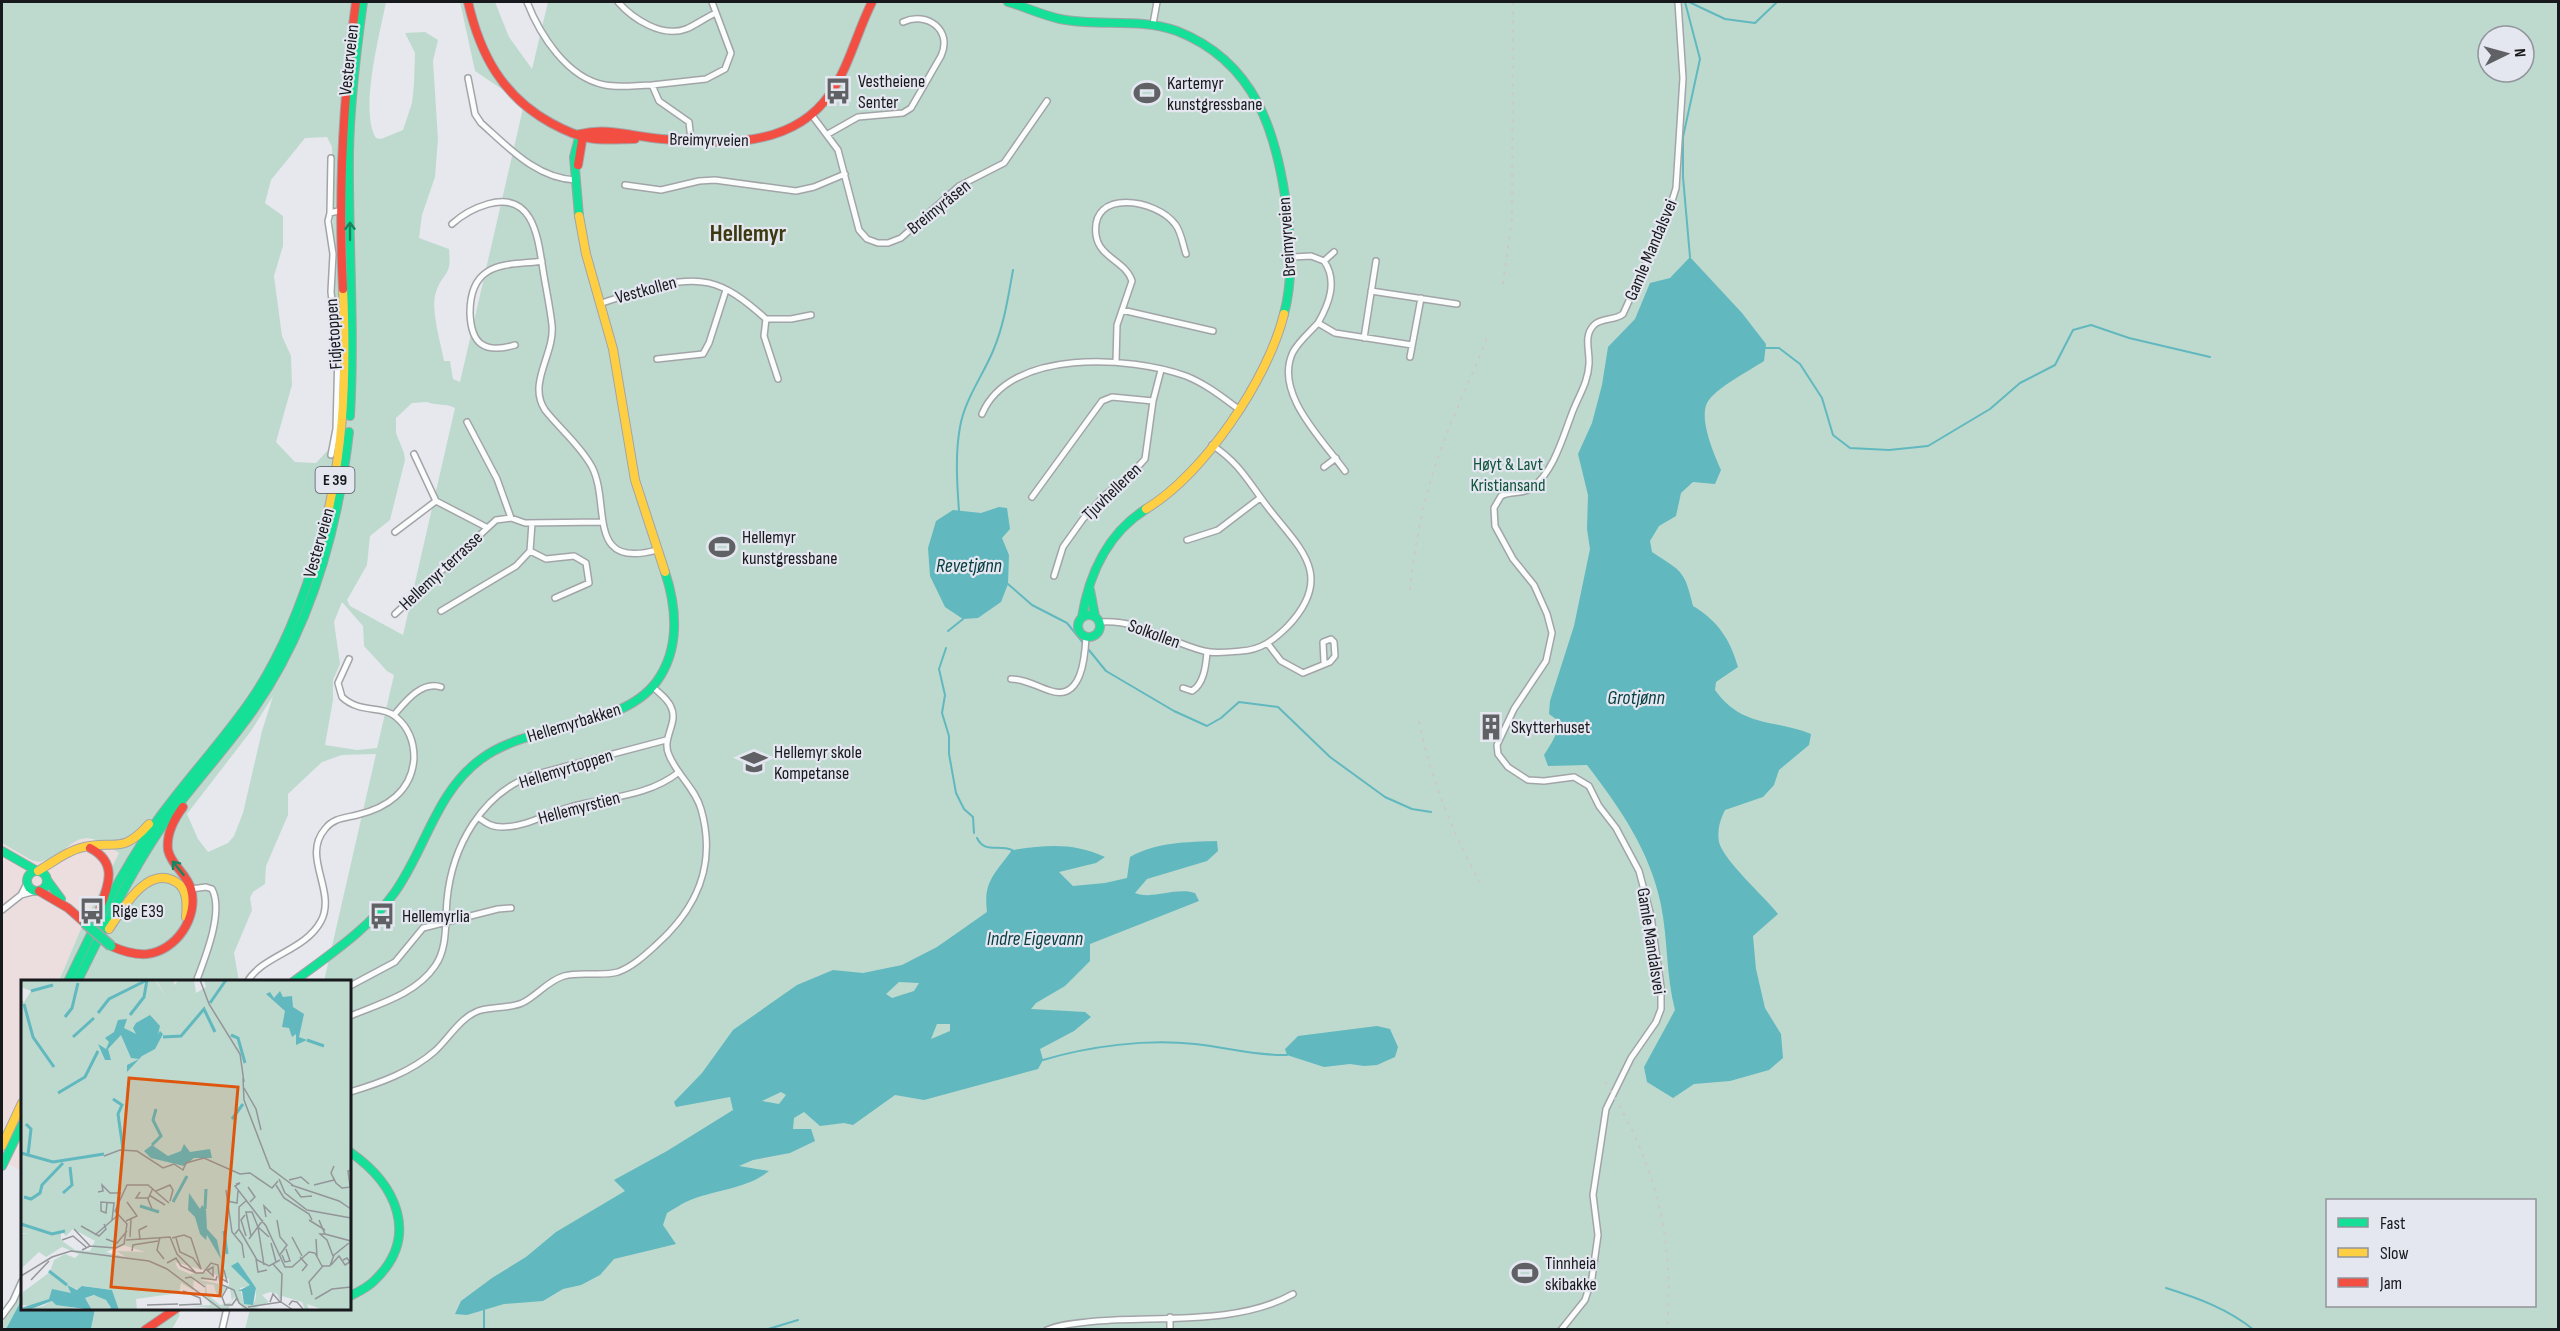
<svg xmlns="http://www.w3.org/2000/svg" width="2560" height="1331" font-family="'Sofia Sans Condensed',sans-serif">
<rect width="100%" height="100%" fill="#e7e8ed"/>
<path fill="#ecdedf" d="M82,838L103,842L119,853L80,931L59,981L22,982V1171L2,1161V843L31,860H47L68,844Z"/>
<path fill="#bedacf" fill-rule="evenodd" d="M2,2H386C380,33 359,112 376,138L381,139L403,130L412,103L414,84L415,53L405,33L425,32L438,40L433,61L438,139L435,177L422,215L419,238L449,249C452,277 444,270 436,292C430,309 441,343 444,361H450L453,379L460,382L524,104L475,71L460,2H495L509,37L532,69L548,2H2558V1329H245L250,1309L350,1308V982L324,981L376,754L342,755L322,762L288,794V815L266,866L265,884L253,892L250,898L252,910L234,953L239,981H59L80,931L119,853C72,820 78,851 40,862L31,860L2,843ZM2488,36H2524V72H2488ZM327,137L332,147L336,409L330,448L316,463L295,462L276,442L292,385L291,356L282,336L274,276L283,246V216L265,203L271,180L305,138ZM427,402C437,406 446,403 455,408L403,635L350,606L347,600L367,565L370,536L390,520L405,460L404,453L396,433V418L412,403ZM342,602L363,626L364,646L387,671L394,675L377,748L357,750L325,745L333,700V680L340,664L334,622ZM273,696L262,731L243,813L234,836L228,843L208,852L198,839L187,814L251,731ZM2328,1200H2534V1306H2328Z
M22,1291V1299L6,1329L2,1330L3,1313Z
M95,1309H176L180,1315L172,1329L91,1330Z"/>
<path fill="#61b8be" fill-rule="evenodd" d="M1690,257L1742,313L1766,344L1764,361C1749,371 1715,388 1707,403C1699,420 1714,454 1721,470L1715,484L1693,482L1681,493L1676,516L1659,526L1650,541L1652,552C1682,572 1684,569 1693,606C1718,621 1730,639 1738,667L1716,682L1715,690C1742,728 1774,719 1811,734L1809,745L1779,770L1774,785L1763,797L1725,810C1720,820 1717,830 1719,842C1723,860 1765,897 1778,914L1753,936L1756,969L1765,1008L1781,1034L1783,1058L1769,1070L1730,1081L1694,1084L1673,1098L1647,1082L1644,1067L1675,1010C1666,975 1668,940 1661,905C1650,851 1620,808 1587,765L1548,766L1544,755C1551,744 1557,735 1560,722L1549,714L1550,701L1574,626L1590,549L1587,529L1588,495L1578,454L1592,423L1602,385L1608,347L1635,319L1650,283L1670,278Z
M999,507L1007,508L1010,529L1002,538L1009,555L1008,584L1001,602L978,618L963,619L945,607L930,576L928,548L936,521L953,510L981,513Z
M1217,841L1218,851L1207,861L1147,879L1135,893C1153,900 1174,887 1195,893L1199,901L1090,944V961L1065,986L1036,1003L1031,1009L1085,1012L1091,1017L1074,1031L1040,1049L1043,1060L1038,1069L924,1100L895,1095L853,1125L844,1123L820,1126L804,1112L794,1118L793,1129H811L815,1141L790,1153L753,1160L739,1166L769,1171C747,1189 713,1190 688,1201C681,1204 674,1209 667,1213L663,1225L676,1244L614,1259L600,1275L581,1285L563,1289L543,1301L504,1304L467,1315L455,1314L461,1301L492,1278L526,1257L556,1232L625,1191L614,1180L667,1151L733,1110L730,1097L676,1107L674,1102L702,1073L733,1030L797,985L833,970L863,973L902,965L937,947L987,912C983,881 995,874 1012,850C1046,845 1073,842 1105,857L1096,863L1059,872L1073,886L1105,883L1127,878L1130,857C1157,842 1187,842 1217,841ZM899,982L919,983L914,991L892,998L886,994ZM937,1024H950V1031L931,1039ZM781,1092L786,1095L779,1104L762,1101Z
M1377,1026L1390,1029L1398,1047L1395,1057L1377,1065L1364,1066L1350,1064L1324,1067L1287,1055L1285,1049L1298,1036Z
M22,1299V1308L95,1309L91,1329H6Z"/>
<g fill="none" stroke-linecap="round" stroke-linejoin="round">
<path stroke="#61b8be" stroke-width="2" d="M1685,2L1700,59L1683,137V177L1690,257
M1689,2L1725,19L1755,23L1777,2
M1765,348H1779L1800,364L1822,398L1833,435L1850,448L1889,450L1928,446L1990,409L2020,383L2055,365L2073,330L2091,325L2129,338L2210,357
M959,511C957,483 955,455 960,427C965,399 982,377 993,351C1004,325 1008,298 1013,270
M1008,584L1032,605L1067,623L1106,671L1174,711L1207,726L1221,718L1239,702L1278,707L1330,757L1385,797L1412,809L1431,812
M948,631L963,619
M946,648L939,669L945,695L942,713L949,736V754L956,793L964,809L973,817L974,833
M977,838C985,854 998,844 1012,850
M1043,1060C1090,1046 1145,1039 1195,1044C1225,1047 1256,1056 1287,1055
M2166,1288C2198,1298 2228,1309 2254,1330
M484,1310V1330
M765,1330L798,1320"/>
<g stroke="#a3a4a8" stroke-width="8">
<path id="street" d="M527,2C540,35 567,78 605,85C620,88 637,85 652,85L659,101L689,122L691,140
M618,2C633,19 662,38 686,29C696,25 706,17 716,13
M1153,24L1157,2
M468,78L475,114L481,123C508,147 537,179 576,180
M652,85L706,79L725,69L731,53L712,2
M811,114L838,150L859,230L867,239L878,243H888L901,238L959,186L1004,163L1047,101
M828,134L858,117L903,113L911,108L941,56C953,30 927,11 903,22
M625,185L661,190L699,181L715,180L796,191L814,187L845,174
M330,213L331,158
M452,224C463,214 474,208 488,204C534,191 538,239 543,270C546,289 550,307 552,325C555,354 527,383 545,410C559,428 581,446 592,467C611,504 585,570 657,550
M1293,257L1311,256L1324,261L1334,252
M1324,261C1338,281 1329,304 1318,323L1335,333L1412,345
M1371,291L1457,304
M602,303C615,298 629,295 642,291C699,273 721,278 766,319L764,336L778,379
M1122,310L1213,331
M766,319H791L811,315
M1318,323C1310,332 1299,341 1293,352C1273,393 1323,440 1345,471
M1364,338L1376,261
M515,345C484,354 471,344 470,313C470,297 473,281 487,272C501,262 526,264 542,261
M1410,357L1421,298
M657,359L703,354L709,343L726,290
M1116,362L1117,325L1132,281C1126,261 1099,258 1096,235C1090,188 1156,199 1175,224C1181,231 1183,245 1186,254
M982,414C1010,348 1130,356 1186,376C1206,384 1222,397 1240,410
M467,422L497,479L511,518
M414,454L436,501L486,527
M331,455L336,429L338,351L331,292L333,254L328,221L330,213L342,210
M1324,467L1336,458
M1032,497L1102,401L1112,397L1153,401
M395,532L436,501
M1187,540L1218,530L1260,498
M530,551L546,559L574,556L586,563L589,583L555,598
M1054,576L1063,547L1083,519L1106,494L1132,473L1145,459L1153,401L1161,370
M441,611L516,566L530,551L532,523
M395,614L496,520L511,518L525,523L602,522
M1100,622C1139,619 1168,642 1204,651C1215,654 1230,652 1241,651C1261,650 1274,640 1288,626C1340,571 1292,543 1261,498C1245,476 1236,461 1212,445
M1268,644L1281,661L1303,673L1330,662L1335,656L1334,642L1331,639L1323,642L1324,662
M1011,679C1026,679 1037,687 1051,691C1082,701 1085,656 1086,637
M1183,688L1192,691C1204,684 1206,665 1207,652
M394,715C405,702 422,680 441,687
M478,817C487,824 492,827 503,827C526,827 548,813 570,807C606,797 648,797 679,772
M191,889L206,887L212,889C224,912 205,958 196,982
M21,895L27,883
M2,910L21,895L36,891
M247,982C263,955 305,951 321,921C337,891 301,857 325,829C333,818 345,818 357,815C387,808 412,791 414,758C414,742 408,727 396,717C383,705 360,714 342,697L338,683L349,659
M350,986L395,962L423,928L498,909L511,908
M350,1016C379,1004 416,994 435,966C448,948 445,921 447,900C452,847 481,794 533,775L666,740
M350,1092C380,1083 411,1072 435,1051C449,1038 460,1018 478,1011C492,1006 508,1009 522,1003C537,996 547,981 564,976C581,971 600,977 618,972C632,967 644,956 655,946C697,909 717,865 701,809C695,788 677,775 669,755C661,738 679,723 671,707C668,699 659,693 653,687
M2,1316L13,1301L22,1281
M1170,1317V1330
M222,1330L227,1308
M1047,1330C1063,1323 1081,1323 1097,1321C1159,1316 1238,1325 1293,1294
M1561,1330L1585,1300L1592,1278L1598,1235L1593,1195L1606,1109L1631,1058L1656,1022L1661,1009V987L1651,916L1639,871L1616,828L1599,806L1589,786L1574,777L1544,781L1528,780L1508,767L1498,754L1497,745L1514,709L1546,661L1552,633L1547,614L1534,585L1513,559L1495,526L1494,508L1501,496C1511,490 1522,495 1532,488C1553,472 1562,440 1571,416C1577,398 1588,384 1589,364C1590,351 1583,336 1594,325C1602,317 1615,321 1623,314L1667,217L1676,188L1683,78L1678,2"/>
</g>
<g stroke="#a3a4a8" stroke-width="10">
<path id="fast" d="M1008,2C1025,7 1042,15 1060,19C1098,27 1139,17 1177,31C1256,62 1277,133 1287,210C1291,245 1293,280 1284,314
M579,216L574,157L580,134
M350,416C355,328 348,240 349,152C350,102 356,52 363,2
M1090,590L1095,616
M1078 626a11 11 0 1 1 22 0a11 11 0 1 1-22 0Z
M1082,617C1089,574 1108,533 1146,509
M2,851L37,871
M27 881a10 10 0 1 1 20 0a10 10 0 1 1-20 0Z
M47,880L61,899
M68,982C94,927 121,872 156,822C186,780 222,742 251,700C282,655 302,602 318,551
M77,982C102,932 126,881 157,834C187,790 224,752 254,709C311,627 338,530 349,432
M293,982C329,955 369,929 395,892C426,848 436,792 481,759C530,722 622,730 657,681C680,649 677,608 665,572
M350,1152C396,1184 421,1236 374,1281C367,1288 358,1292 350,1296
M2,1166L22,1125"/>
</g>
<g stroke="#a3a4a8" stroke-width="10">
<path id="slow" d="M579,216L586,254L613,349L635,480L665,572
M1146,509C1204,474 1268,379 1284,314
M318,551C344,464 347,378 343,289
M38,871C52,863 65,852 80,848C114,838 120,857 149,824
M109,929C122,910 147,864 176,882C188,889 187,905 186,917
M2,1146L22,1103"/>
</g>
<g stroke="#a3a4a8" stroke-width="10">
<path id="jam" d="M468,2C480,54 502,96 551,123C562,129 576,136 589,138C604,141 620,139 635,139
M580,134C608,127 634,137 662,139C721,144 792,149 830,94C849,67 857,32 872,2
M578,165L582,141L580,134
M343,289C338,192 343,98 356,2
M90,848C119,863 108,886 99,911
M39,891L68,908L85,923
M111,946C122,951 134,955 147,954C176,951 199,917 191,889C187,874 171,865 168,850C166,834 174,819 183,807
M145,1330L177,1308"/>
</g>
<use href="#street" stroke="#fbfcfc" stroke-width="5"/>
<use href="#fast" stroke="#16e098" stroke-width="8"/>
<use href="#slow" stroke="#ffcf43" stroke-width="8"/>
<use href="#jam" stroke="#f24e42" stroke-width="8"/>
<path stroke="#c9c9ca" stroke-width="2" stroke-dasharray="3 6" stroke-linecap="butt" d="M1503,284L1512,218L1513,2
M1410,590C1415,544 1423,499 1439,455C1453,414 1473,375 1488,335
M1419,721C1430,778 1452,831 1480,882
M1605,1082C1655,1161 1675,1236 1667,1330"/>
<g stroke="#a3a4a8" stroke-width="12" stroke-linecap="butt">
<path id="fast-bridge" d="M85,923L111,946"/>
</g>
<use href="#fast-bridge" stroke="#16e098" stroke-width="9"/>
</g>
<defs><path id="oneway-shaft" d="M-6 0H5M1.5-3L5.5 0L1.5 3" fill="none" stroke-width="1.6" stroke-linecap="round" stroke-linejoin="round" transform="scale(1.5)"/></defs>
<g stroke="#178660">
<use href="#oneway-shaft" transform="translate(350 231) rotate(-90)"/>
<use href="#oneway-shaft" transform="translate(178 868) rotate(-129)"/>
</g>
<defs>
<g id="bus-bare" transform="scale(2.07)"><path d="M-5-6H5V4H4V6H2V4H-2V6H-4V4H-5ZM-3.5-4V0h7V-4ZM-3.5 1.2v1.5H-2V1.2ZM2 1.2v1.5H3.5V1.2Z" fill="#606165" stroke="#e4e6f0" stroke-width="2.5" paint-order="stroke"/></g>
<g id="stadium-bare" transform="scale(2.07)"><path d="M0-5a6.5 5 0 1 0 0 10a6.5 5 0 1 0 0-10ZM-3.5-1.8h7v3.6h-7Z" fill="#606165" stroke="#e4e6f0" stroke-width="2.5" paint-order="stroke"/></g>
<g id="building-bare" transform="scale(2.07)"><path d="M-4-6H4V6H1V3H-1V6H-4ZM-2.5-4.3h1.7v1.8h-1.7ZM.8-4.3h1.7v1.8H.8ZM-2.5-1h1.7V.8h-1.7ZM.8-1h1.7V.8H.8Z" fill="#606165" stroke="#e4e6f0" stroke-width="2.5" paint-order="stroke"/></g>
<g id="school-bare" transform="scale(2.07)"><path d="M0-5L7-2L0 1L-7-2ZM-4 1L0 2.5L4 1V4Q0 6-4 4Z" fill="#606165" stroke="#e4e6f0" stroke-width="2.5" paint-order="stroke"/></g>
</defs>
<g fill-rule="evenodd">
<use href="#bus-bare" x="838" y="91"/>
<use href="#stadium-bare" x="1147" y="93"/>
<use href="#stadium-bare" x="722" y="547"/>
<use href="#building-bare" x="1491" y="727"/>
<use href="#school-bare" x="754" y="762"/>
<use href="#bus-bare" x="92" y="911"/>
<use href="#bus-bare" x="382" y="916"/>
<use href="#stadium-bare" x="1525" y="1273"/>
</g>
<g text-anchor="middle" dominant-baseline="central" stroke-width="4.5" stroke-linejoin="round" paint-order="stroke">
<rect fill="#e4e6f0" stroke="#55565c" stroke-width="1.5" x="315.5" y="467" width="39" height="26" rx="4.5"/>
<g font-size="16" font-weight="bold" fill="#18191c">
<text x="335" y="480">E 39</text>
</g>
<g font-size="18" fill="#18191c" stroke="#e4e6f0">
<text transform="translate(349 60) rotate(-84)">Vesterveien</text>
<text transform="translate(709 140) rotate(1)">Breimyrveien</text>
<text transform="translate(939 207) rotate(-39)">Breimyråsen</text>
<text transform="translate(1287 237) rotate(-94)">Breimyrveien</text>
<text transform="translate(1651 250) rotate(-67)">Gamle Mandalsvei</text>
<text transform="translate(646 290) rotate(-15)">Vestkollen</text>
<text transform="translate(334 334) rotate(-94)">Fidjetoppen</text>
<text transform="translate(1112 492) rotate(-44)">Tjuvhelleren</text>
<text transform="translate(319 543) rotate(-74)">Vesterveien</text>
<text transform="translate(441 571) rotate(-43)">Hellemyr terrasse</text>
<text transform="translate(1154 634) rotate(20)">Solkollen</text>
<text transform="translate(574 723) rotate(-17)">Hellemyrbakken</text>
<text transform="translate(566 769) rotate(-17)">Hellemyrtoppen</text>
<text transform="translate(579 808) rotate(-15)">Hellemyrstien</text>
<text transform="translate(1651 941) rotate(81)">Gamle Mandalsvei</text>
</g>
<g font-size="18" fill="#18191c" stroke="#e4e6f0" text-anchor="start">
<text x="858" y="81">Vestheiene<tspan x="858" dy="21">Senter</tspan></text>
<text x="1167" y="83">Kartemyr<tspan x="1167" dy="21">kunstgressbane</tspan></text>
<text x="742" y="537">Hellemyr<tspan x="742" dy="21">kunstgressbane</tspan></text>
<text x="1511" y="727">Skytterhuset</text>
<text x="774" y="752">Hellemyr skole<tspan x="774" dy="21">Kompetanse</tspan></text>
<text x="112" y="911">Rige E39</text>
<text x="402" y="916">Hellemyrlia</text>
<text x="1545" y="1263">Tinnheia<tspan x="1545" dy="21">skibakke</tspan></text>
</g>
<g font-size="18" fill="#10553c" stroke="#e4e6f0">
<text x="1508" y="464">Høyt &amp; Lavt<tspan x="1508" dy="21">Kristiansand</tspan></text>
</g>
<g font-size="20" font-style="italic" fill="#063d40" stroke="#e4e6f0">
<text x="969" y="566">Revetjønn</text>
<text x="1636" y="698">Grotjønn</text>
<text x="1035" y="939">Indre Eigevann</text>
</g>
<g font-size="24" font-weight="bold" fill="#3c390e" stroke="#e4e6f0">
<text x="748" y="233">Hellemyr</text>
</g>
</g>
<g transform="translate(21 980)">
<rect width="330" height="330" fill="#e7e8ed"/>
<path d="M0,0H134L144,15L135,0H153V5L158,0H173L175,13L185,7L183,0H328L330,330H303L286,324L288,330H284L281,322L261,316L259,321L256,314L249,312L241,315L248,322L230,330H223L213,317L207,330L171,326L190,325L184,316V305L173,299L172,310L160,303L158,313L115,319L116,330H98L91,310L62,306L61,311L46,306L51,313L30,314L28,319L13,326L0,325L2,312L29,292L33,280L44,274L54,278L58,274L41,267L25,277L18,272L0,289V254L8,253H0V20L3,22L10,11L0,7ZM52,249L74,261L69,271L54,270L40,260V251L45,256ZM102,265L124,272L96,271L104,277L85,272ZM154,282L185,291V292L169,294L157,289ZM186,292L208,299V306L179,300L193,299ZM185,304L193,305L195,313L201,317L204,309H209L211,322L199,325L186,314ZM230,306L235,307V317L233,323L223,324L219,308ZM75,315L85,320L90,329L71,330L64,318ZM31,321L59,330H0L22,326Z" fill="#bedacf" fill-rule="evenodd"/>
<path d="M259,11L262,17L271,16L272,27L283,34L278,57L286,60L275,65V54L271,57L268,48L261,47L264,31L245,14L249,12L253,18ZM129,35L139,46L137,54L139,51L142,54L134,69L121,76L106,92V85L118,79L110,78L100,55L87,69L90,80H84L77,64L85,69L88,62L84,58L93,52L97,40L106,39L103,48L115,54L112,48L115,43ZM163,164L169,172L189,169L191,178H173L163,186L130,178L123,171L131,165L147,176L160,171ZM168,213L179,229L181,225L185,230L186,249L196,260L200,279L186,255L185,260L179,254L174,237L167,230ZM217,282L235,308L232,325L223,324L221,311H217L229,305L210,286ZM46,305L56,310L61,306L91,310L98,330H85L90,328L85,320L73,315L64,318L71,330L35,325L31,321L10,329L0,328L28,319L31,309L50,313Z" fill="#61b8be"/>
<path fill="none" stroke="#61b8be" stroke-width="3" d="M10,11L32,5M189,23L205,0M3,24L12,57L33,87M77,33L88,19L126,0M109,35L123,17L126,0M44,37L51,28L57,3M210,55L217,58L224,83M52,57L73,38M142,57L160,56L183,29L194,52M286,60L303,66M37,113L64,97L77,71M92,119L101,125L97,134L102,169M211,139L222,124M5,144L10,149L7,175M131,165L140,156L132,140L135,129M0,173L32,182L83,174M42,213L51,205L49,187M3,217L10,219L19,213L21,205L42,183M152,222L166,196M119,226L138,232M184,229L185,209M0,244L31,254L44,251M203,251L206,274M28,291L46,305"/>
<path fill="none" stroke="#949599" stroke-width="1.5" d="M179,0L188,24L219,74L223,102M222,98L223,120L249,188L273,206M223,108L235,129L240,150M83,176L99,170L116,171L142,188L153,184L162,190L165,183L183,178L219,194L229,193L251,208L257,201M313,186L310,193L315,203L321,208L330,207M258,199L264,213L286,230L330,238M268,200L280,197L288,204M215,204L219,203L214,206L245,246L264,287H271L288,272L294,273M255,205L263,218L288,234L291,240M270,205L318,221L330,229M293,205L313,200M329,206L327,191L330,190M227,207L234,217L229,222M274,209L280,217L291,216M205,210L211,252L221,264L223,278M135,211L149,205L152,210L149,221M77,212L82,211L81,205L89,213H100M119,212L115,218H127M128,215L144,225M206,221L216,223L217,211M86,223L85,233L80,231V222L93,223L91,240M131,229L127,219L132,208M224,235L220,240L225,256M245,237L243,226L250,233M256,240L259,257L266,265L258,276M288,240L304,250M298,240L304,254L330,261M105,241L116,236L106,222M60,246L78,256L85,249L83,244M53,249L69,266M218,249L236,280L248,286L259,280M214,254L218,249V227L226,220M304,254H299L306,260L312,276M74,255L96,236M230,256L225,232H231L237,247M109,257L110,239M139,257L136,270L143,279M271,257L281,276M151,258L163,255L170,258L180,289L172,278L159,272L155,258M85,259L96,263L106,251M228,259L242,240M295,259L296,277M41,260L52,256L65,267M105,260L149,257L156,274L175,293H182L190,283L197,285L199,304L213,310L218,323L228,330M119,260L118,250L126,246M250,263L255,282M61,270L69,266L95,268L103,264L106,244L94,231L106,205H127L148,223M111,271L112,265L137,261M294,273L301,286H309M261,275L264,282L269,281L265,269M279,277L286,285L281,291M235,279L237,292L246,290M146,283L155,278L160,286L175,293M252,284L261,294L260,322M243,285L237,247L248,257M310,285L318,276L324,285L329,282L326,278L322,280M309,286L313,275L328,263M185,289L192,296V287L187,290M0,296L31,277L50,271L128,281L146,289L201,330M198,297L206,302L203,290M164,298L170,297L184,307M180,298L195,300L196,296M10,300L28,281M206,308L201,317L204,325H211L216,318M291,315L288,302L302,286M294,319L311,309L330,307M249,322L252,314L259,322M126,325L157,324M158,325L180,324L179,318L162,311M268,325L271,321L276,322L282,329M227,327L260,322L272,330"/>
<path fill="#de560d" fill-opacity="0.15" stroke="#de560d" stroke-width="3" d="M108,98L217,107L199,316L90,307Z"/>
<rect width="330" height="330" fill="none" stroke="#18191c" stroke-width="3"/>
</g>
<rect width="2560" height="1331" fill="none" stroke="#18191c" stroke-width="6"/>
<rect x="2326" y="1199" width="210" height="108" fill="#e4e6f0" stroke="#92949b" stroke-width="1.5"/>
<rect x="2338" y="1218" width="30" height="9" fill="#16e098" stroke="#92949b" stroke-width="1.5"/>
<text x="2380" y="1229" font-size="18" fill="#18191c">Fast</text>
<rect x="2338" y="1248" width="30" height="9" fill="#ffcf43" stroke="#92949b" stroke-width="1.5"/>
<text x="2380" y="1259" font-size="18" fill="#18191c">Slow</text>
<rect x="2338" y="1278" width="30" height="9" fill="#f24e42" stroke="#92949b" stroke-width="1.5"/>
<text x="2380" y="1289" font-size="18" fill="#18191c">Jam</text>
<g transform="translate(2506 54) rotate(85)"><circle r="28" fill="#e4e6f0" stroke="#92949b" stroke-width="1.5"/>
<path d="M0-4.5L10 22L0 15L-10 22Z" fill="#606165"/>
<text y="-9" font-size="16" font-weight="bold" text-anchor="middle" fill="#18191c">N</text>
</g>
</svg>
